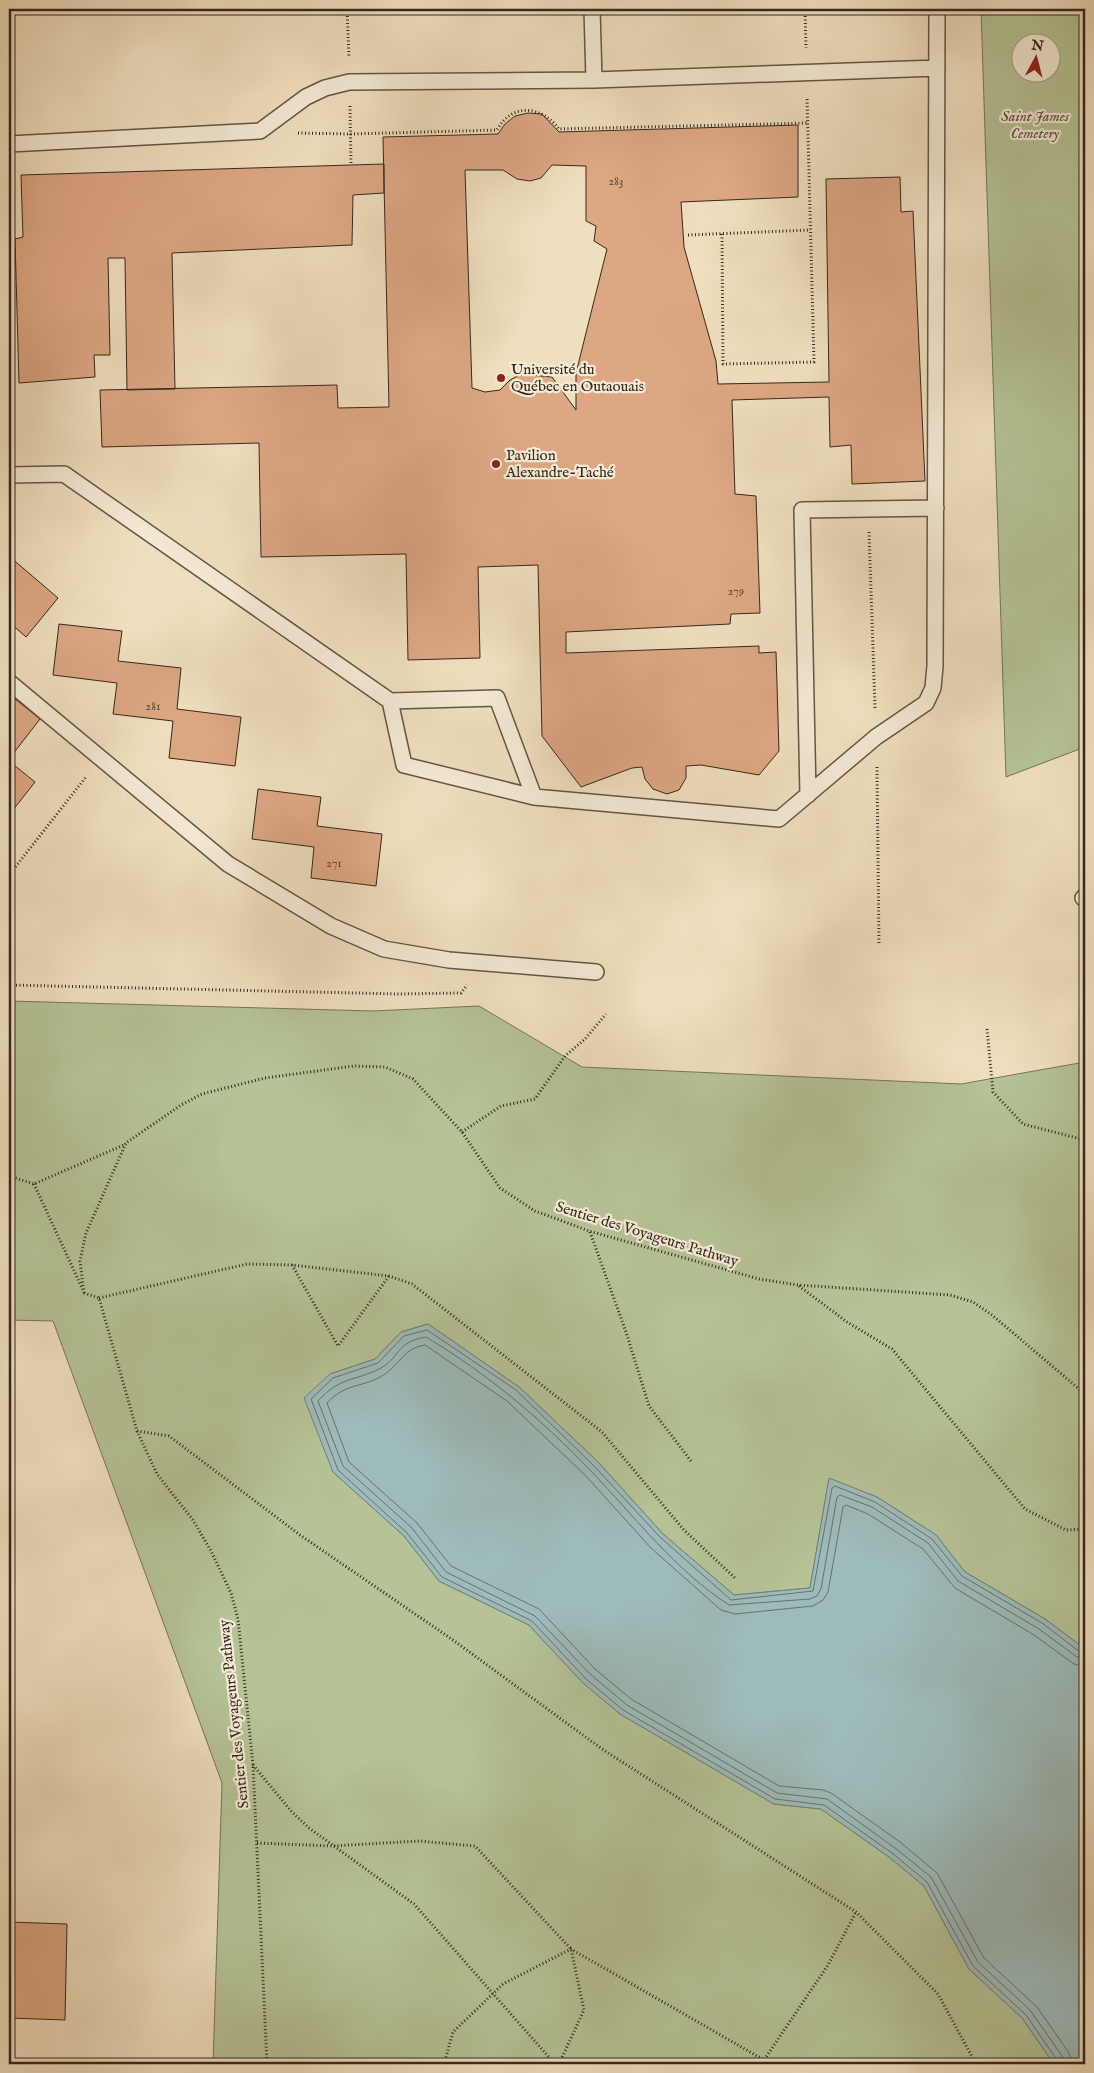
<svg xmlns="http://www.w3.org/2000/svg" width="1094" height="2073" font-family="'IM FELL English',serif">
<rect width="100%" height="100%" fill="#f0dfbf"/>
<filter id="stains"><feTurbulence type="fractalNoise" baseFrequency=".004" numOctaves="4"/><feColorMatrix values="0 0 0 0 .2 0 0 0 0 .09 0 0 0 0 .02 0 0 0 .5 -.17"/></filter>
<radialGradient id="worn" r=".72"><stop offset=".6" stop-color="#630" stop-opacity="0"/><stop offset="1" stop-color="#630" stop-opacity=".3"/></radialGradient>
<path fill="#b5c396" stroke="#74765a" fill-rule="evenodd" d="M981,9H1085V747L1006,777ZM1022,42H1052V72H1022Z
M9,1001L373,1011L479,1006L582,1067L961,1084L1085,1062V1649L1045,1619L965,1572L936,1535L877,1497L829,1479L810,1588L734,1595L663,1534L598,1462L519,1387L428,1324L401,1332L375,1359L330,1374L333,1472L404,1536L439,1581L529,1625L582,1682L620,1714L774,1804L821,1809L889,1857L924,1886L969,1969L1022,2018L1054,2064H213L222,1783L53,1321L9,1320Z"/>
<path fill="#9dbbba" stroke="#73807c" d="M428,1324L519,1387L598,1462L663,1534L734,1595L810,1588L829,1478L877,1497L936,1535L965,1572L1045,1619L1085,1649V2064H1054L1022,2018L969,1969L924,1886L889,1857L821,1809L774,1804L620,1714L582,1682L529,1625L439,1581L404,1536L333,1472L304,1398L330,1374L375,1359L401,1332Z"/>
<g fill="none" stroke-linecap="round" stroke-linejoin="round">
<path stroke="#68726c" stroke-width="1" d="M1058,2064L1057,2060L1026,2015L973,1966L927,1882L892,1853L824,1805L775,1799L623,1710L586,1679L532,1621L442,1577L407,1533L338,1470L311,1399L333,1378L378,1363L404,1336L427,1330L516,1390L594,1466L660,1537L731,1600L813,1591L832,1488L835,1486L875,1502L932,1539L962,1576L1042,1623L1080,1652L1085,1653
M1064,2064L1062,2056L1030,2010L978,1962L931,1877L895,1848L827,1799L777,1793L627,1705L590,1674L535,1616L446,1572L412,1528L343,1466L318,1401C341,1376 353,1382 379,1369C400,1359 395,1342 426,1337C489,1375 540,1418 591,1471C635,1517 675,1570 729,1605L810,1599L817,1596L821,1589L837,1497L840,1495L872,1507L928,1543L958,1581L1039,1629L1077,1657L1085,1659
M1072,2064L1069,2053L1037,2007L984,1958L937,1873L900,1842L831,1793L823,1790L779,1786L631,1699L595,1669L539,1609L451,1566L417,1523L349,1462L327,1403C346,1382 365,1388 385,1374C401,1363 404,1348 425,1345L507,1401L585,1475L651,1548L721,1610L735,1614L813,1606L823,1600L828,1592L843,1507L846,1505L868,1514L923,1549L955,1588L1034,1635L1074,1664L1085,1667"/>
</g>
<path fill="#dea784" stroke="#33281e" fill-rule="evenodd" d="M528,113L542,114L559,132L798,125V197L681,202L684,247L716,361L718,384L829,382L826,179L900,177L901,212L913,211L925,481L852,484L851,445L830,447L829,397L732,400L735,494L756,496L760,613L731,614L730,624L566,632V653L759,646V653L776,652L779,751L759,775L701,765L686,766V778L679,790L667,794L653,789L645,779L642,767L632,768L581,787L542,736L538,565L478,567L480,658L408,660L406,554L261,557L259,443L102,447L100,390L337,385L338,408L389,407L383,137L498,134L505,124L515,116ZM552,165L586,166V221L596,226L594,241L607,249L576,373V410L552,377L521,374L510,380L500,390L485,392L472,388L465,170H503L517,179L530,181L541,178Z
M384,164V193L353,195L352,245L172,253L175,389L127,390L125,258H108L110,355H94L95,377L19,383L15,239L23,237L21,175Z
M10,557L58,598L26,637L9,622Z
M59,624L122,631L118,661L181,668L177,709L241,717L235,766L169,758L173,721L113,714L117,683L53,675Z
M9,694L40,719L9,759Z
M9,761L35,782L9,815Z
M258,789L321,797L317,826L382,834L376,886L311,878L314,847L252,839Z
M9,1922L67,1924L65,2020L9,2018Z"/>
<g fill="none" stroke-linecap="round" stroke-linejoin="round">
<g stroke="#625646" stroke-width="18">
<path id="lane" d="M592,9L594,80
M9,144L260,131L306,97L325,88L349,82L594,80L937,68
M9,475L64,474L390,701L497,698L534,797
M9,682L228,864L331,926L384,949L449,960L596,972
M390,701L404,765L534,797L779,819L876,737L926,703L933,688L935,666L937,9
M808,795L802,510L936,508
M1083,898L1085,896"/>
</g>
<path stroke="#33281e" stroke-width="3" stroke-dasharray="1 2.5" stroke-linecap="butt" d="M347,9L349,58
M805,9L806,48
M350,106L351,165
M298,133L350,134L497,130C512,102 542,106 559,129L808,123
M722,234L723,364L814,362L807,97
M688,235L810,230
M869,532L875,708
M877,767L879,944
M9,875L86,777
M9,985L399,994L461,993L467,985
M987,1029L993,1092L1023,1124L1085,1140
M462,1132L501,1106L535,1099L565,1056L585,1039L606,1014
M9,1176L34,1184L126,1144
M34,1184L83,1290
M590,1232L626,1332L649,1406L691,1461
M292,1265L338,1346L389,1276
M799,1286L847,1322L892,1349L1025,1509L1066,1530L1085,1529
M84,1293L80,1261L86,1233L126,1143L181,1105L202,1094L265,1078L354,1066L385,1067L413,1079L462,1132L500,1188L535,1211L557,1219L589,1231L759,1279L798,1285L950,1295L973,1302L992,1315L1085,1394
M84,1293L99,1298L137,1431L157,1474L193,1520L211,1551L231,1593L238,1619L253,1765L267,2064
M99,1298L247,1264L292,1265L389,1276L412,1284L602,1432L684,1530L735,1578
M137,1431L169,1436L300,1535L453,1640L602,1749L856,1912L938,1994L976,2064
M253,1765L292,1812L309,1828L414,1904L555,2064
M257,1843L332,1846L419,1841L475,1846L571,1949L584,2010L559,2064
M444,2064L453,2032L503,1984L571,1949L764,2060V2064
M769,2064L764,2060L828,1965L856,1912"/>
<use href="#lane" stroke="#f5ead5" stroke-width="15"/>
</g>
<g fill="#8f2418" stroke="#f5ead5" stroke-width="2">
<circle cx="501" cy="378" r="5"/>
<circle cx="496" cy="464" r="5"/>
</g>
<g text-anchor="middle" dominant-baseline="central" stroke-width="4.5" stroke-linejoin="round" paint-order="stroke">
<g font-size="12" fill="#5e4838">
<text x="616" y="181">283</text>
<text x="736" y="591">279</text>
<text x="153" y="706">281</text>
<text x="334" y="863">271</text>
</g>
<g font-size="15" font-style="italic" fill="#544f3c" stroke="#f5ead5">
<text x="1035" y="116">Saint James<tspan x="1035" dy="17">Cemetery</tspan></text>
</g>
<g font-size="15" fill="#33281e" stroke="#f5ead5" text-anchor="start">
<text x="511" y="369">Université du<tspan x="511" dy="17">Québec en Outaouais</tspan></text>
<text x="506" y="455">Pavilion<tspan x="506" dy="17">Alexandre-Taché</tspan></text>
</g>
<g font-size="15" fill="#33281e" stroke="#f5ead5">
<text transform="translate(647 1234) rotate(17)">Sentier des Voyageurs Pathway</text>
<text transform="translate(234 1714) rotate(-96)">Sentier des Voyageurs Pathway</text>
</g>
</g>
<rect width="1094" height="2073" fill="none" stroke="#f0dfbf" stroke-width="30"/>
<rect x="10" y="10" width="1074" height="2053" fill="none" stroke="#33281e" stroke-width="2.5"/>
<rect x="15" y="15" width="1064" height="2043" fill="none" stroke="#33281e"/>
<g transform="translate(1036 58) rotate(7)"><circle r="24" fill="#f5ead5" stroke="#a79c8c"/>
<path d="M0-4L9 19L0 12L-9 19Z" fill="#8f2418"/>
<text y="-8" font-size="14" font-weight="bold" text-anchor="middle" fill="#33281e">N</text>
</g>
<rect width="100%" height="100%" filter="url(#stains)"/>
<rect width="100%" height="100%" fill="url(#worn)"/>
</svg>
